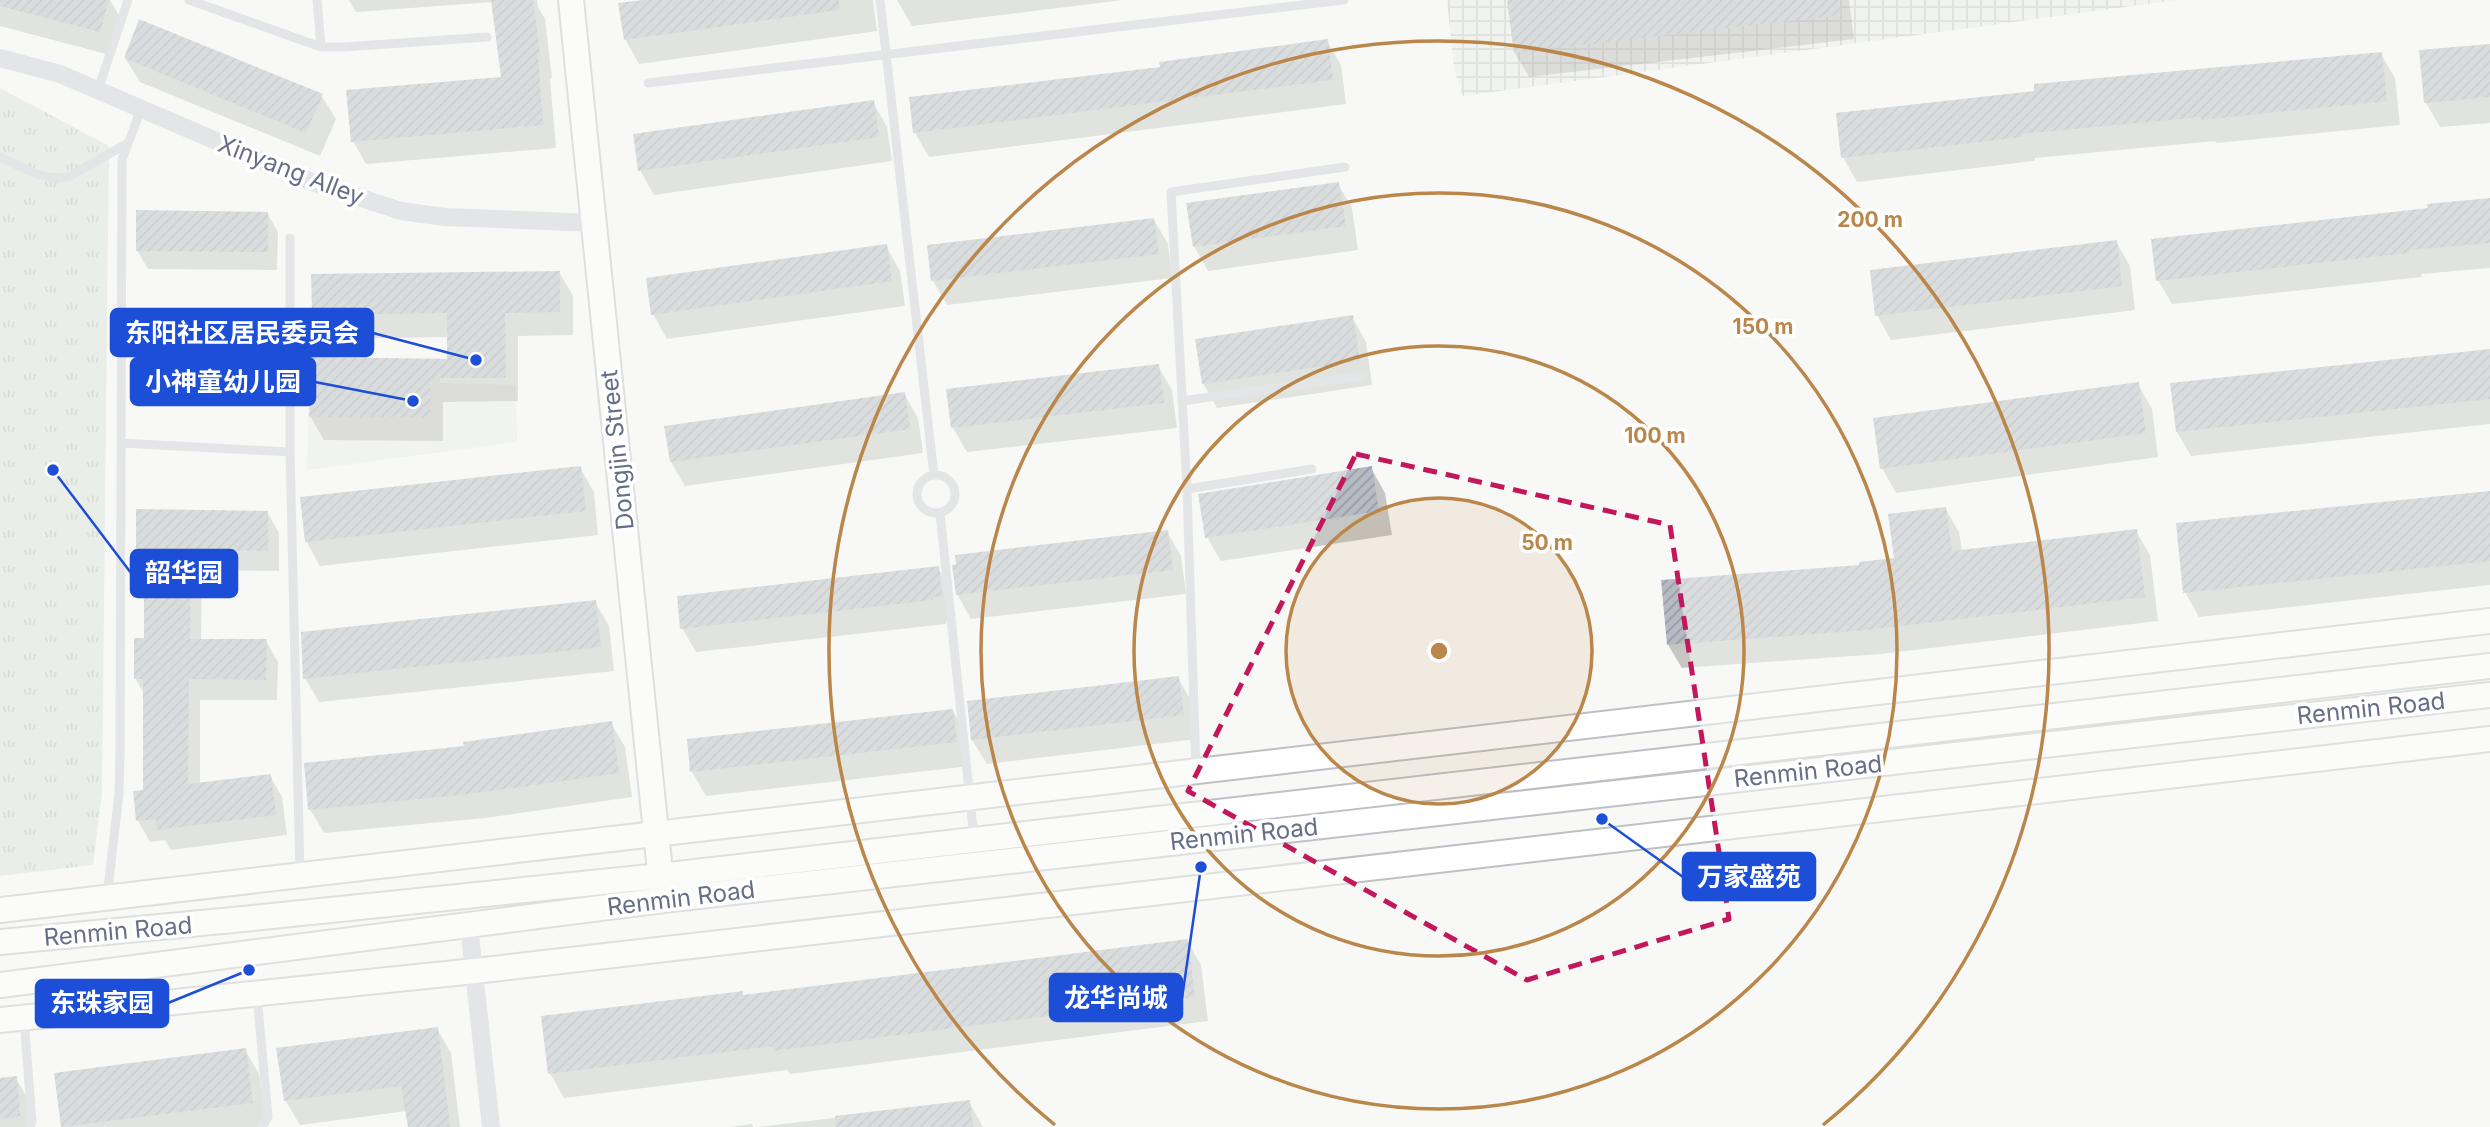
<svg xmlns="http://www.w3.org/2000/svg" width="2490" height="1127" font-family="Inter,'Noto Sans SC',sans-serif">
<defs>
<pattern id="industrial-grid" width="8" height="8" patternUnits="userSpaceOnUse" patternTransform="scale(1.75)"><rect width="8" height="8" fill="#e9eaea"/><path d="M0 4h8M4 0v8" fill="none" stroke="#c1c2c3"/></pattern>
<pattern id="park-tufts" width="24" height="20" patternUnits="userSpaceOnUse" patternTransform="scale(1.75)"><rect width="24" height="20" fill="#d8e1d7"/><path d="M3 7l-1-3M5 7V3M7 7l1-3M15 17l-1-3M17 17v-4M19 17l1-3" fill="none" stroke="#b3bbb4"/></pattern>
<pattern id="building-hatch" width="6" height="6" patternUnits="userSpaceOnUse" patternTransform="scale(1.75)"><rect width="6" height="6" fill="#b6bac2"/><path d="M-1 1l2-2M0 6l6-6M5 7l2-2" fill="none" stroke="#989ba3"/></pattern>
</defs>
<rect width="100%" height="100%" fill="#f8f9f6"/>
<path fill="#e9eaea" d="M310,357L440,358V383L516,385L517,442L307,470Z"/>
<path fill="url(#industrial-grid)" d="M1447,0H2177L1463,96L1454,69Z"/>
<path fill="url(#park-tufts)" d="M0,88L109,146L102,793L93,865L0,876Z"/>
<path fill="#0003" d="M0,0H110L123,22L114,56L0,26Z
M349,0H537L538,7L545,19L552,78L550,79L556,148L366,164L353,141L503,79L493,2L356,12Z
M656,0H873L877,31L639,64L625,39Z
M897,0H1123L912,26Z
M1509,0H1849L1854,39L1529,77L1515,53Z
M1327,41L1341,65L1346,104L929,157L915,133L1162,68Z
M2490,46V123L2440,127L2426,103L2421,52Z
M2381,54L2395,78L2400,125L2217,143L2215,141L2035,158V161L1857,182L1843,157Z
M125,58L321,95L336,119L320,156L140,82Z
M873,102L887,127L892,161L654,195L640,170Z
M1338,184L1352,208L1358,250L1208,271L1194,246Z
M2490,200V268L2421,274L2422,277L2172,304L2158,280L2430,210Z
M267,213L278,232L277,270L148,269L137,250Z
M1154,220L1168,244L1172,278L947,305L933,281L929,247Z
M2116,242L2130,266L2135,310L1891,340L1877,315Z
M886,246L900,271L905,306L667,339L653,314Z
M559,272L573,296V335L518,336V401L443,402V441L324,440L310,416L448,360V337L327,339L314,315Z
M1352,317L1366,342L1372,385L1217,408L1203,383Z
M269,345L280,363L279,401L149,400L139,382Z
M2490,350V424L2191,456L2177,432Z
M1158,366L1172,390L1177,428L967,452L953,428Z
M2138,384L2152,409L2158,457L1896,493L1882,468Z
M904,394L918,418L923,453L685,486L671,462L666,427Z
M580,468L594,492L598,535L320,566L306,541Z
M1371,468L1385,493L1392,535L1221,561L1207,537Z
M2490,491V585L2199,617L2185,592Z
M1945,508L1959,532L1962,551L2136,531L2150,555L2158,621L1881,654L1682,668L1668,645L1861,566L1896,559Z
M267,512L279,533V571L202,570L201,640L266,641L278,662L277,700H200V785L270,776L282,797L287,835L171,850L165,840L150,842L138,821L135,793L144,791L145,695L135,678L145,640L146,564L137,549Z
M1167,532L1181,556L1186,594L971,619L957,594Z
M938,568L952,592L955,620L946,621V624L696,652L682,628Z
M595,602L609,626L614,671L319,702L305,678Z
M1178,678L1192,702L1197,739L987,764L972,740Z
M953,711L967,735L970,766L706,796L692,772Z
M611,723L625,747L632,797L485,818L324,833L310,809L466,748Z
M1187,941L1201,965L1208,1021L790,1074L787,1070L564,1098L550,1073L742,992L744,997Z
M437,1029L451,1053L460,1127H409L407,1111L300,1125L285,1100Z
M245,1050L259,1074L266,1127H63L56,1074Z
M16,1078L30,1103L32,1127H0V1080Z
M969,1102L983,1127H758Z
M752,1124L753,1127H729Z"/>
<path fill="url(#building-hatch)" d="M0,0H109L100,32L0,6Z
M491,0H533L540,55L538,56L543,125L351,142L346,90L501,77Z
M643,0H839V10L624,40L618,3Z
M1507,0H1839L1841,15L1514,53Z
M139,19L323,94L306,133L124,58Z
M1328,39L1333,80L913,133L909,97L1160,67L1159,62Z
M2490,44V97L2424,103L2419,50Z
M2382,52L2387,101L2201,120V117L2022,134L2023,137L1841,158L1836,113L2034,91V84Z
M874,100L879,137L638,171L633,134Z
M1339,182L1346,226L1193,247L1186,203Z
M2490,198V243L2409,250V253L2156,281L2151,239L2428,208L2427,204Z
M136,210L268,212V252L136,251Z
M1154,218L1159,254L931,281L927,245Z
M2117,240L2122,286L1875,316L1870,270Z
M887,244L892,281L651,315L646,278Z
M560,271V312L505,313L506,378H431L430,417H309L310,357L447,359V313L312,315L311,274Z
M1353,315L1360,361L1202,384L1195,339Z
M137,341L270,343V383L137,382Z
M2490,349V399L2176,432L2170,383Z
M1159,364L1164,403L951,428L946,389Z
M2139,382L2146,433L1880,469L1873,418Z
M905,392L910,429L670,462L664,426Z
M581,466L586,511L305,542L300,497Z
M1372,466L1379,511L1205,538L1198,494Z
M2490,491V561L2183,593L2176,523Z
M1946,507L1952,551L2137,529L2145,597L1867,630L1667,645L1661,580L1859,565V562L1894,558L1888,514Z
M136,509L268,511V551L191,550L190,639H267L266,680L189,679L188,784L271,774L276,815L157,830L156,819L136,821L133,791L143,790V679H134V638H144V550H136Z
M1168,530L1173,570L956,595L952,565L956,564L955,555Z
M939,566L942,596L933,597V600L680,629L677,596Z
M596,600L601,647L303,679L301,632Z
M1179,676L1184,715L971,740L967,701Z
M953,709L957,742L690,772L687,739Z
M612,721L619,773L470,794L308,810L304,763L464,746L463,742Z
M1188,939L1195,997L774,1051V1046L548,1074L541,1016L743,991V995Z
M438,1027L450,1127H408L401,1086L284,1101L276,1048Z
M246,1048L253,1103L61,1127L54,1073Z
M17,1076L20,1116L0,1119V1078Z
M970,1100L973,1127H836L835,1116Z"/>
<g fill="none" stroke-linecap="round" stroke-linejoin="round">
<g stroke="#bec0c6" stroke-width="28">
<path id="secondary" d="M571,0L662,891
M0,910L2490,621
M0,942L233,920L660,876L2490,666
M0,985L663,900L2490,695
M0,1020L475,971L2490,739"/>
</g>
<path stroke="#cccdd2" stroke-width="9" d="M189,0L321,47H344L487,37
M317,0L321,47
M880,0L934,475
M648,83L1344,0
M98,90L128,0
M0,157C22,167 46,183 70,176L128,143
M290,238V452L300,875
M1182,401L1363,376
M121,443L290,452
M917 494a19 19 0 1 1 38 0a19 19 0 1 1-38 0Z
M1187,489L1312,469
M940,513L974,838
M1196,771L1187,489L1171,192L1345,167
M107,897L119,793L120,756L122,160L141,109
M257,995L268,1117L262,1127
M24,1018L32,1122L30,1127"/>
<path stroke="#cccdd2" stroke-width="18" d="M0,58L60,74L312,182L401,211L445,217L595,223
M469,926L491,1127"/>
<use href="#secondary" stroke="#fff" stroke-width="24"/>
</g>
<path d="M0 0H2490V1127H0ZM1356,454L1670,525L1729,919L1527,980L1188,791Z" fill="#f8f9f6" fill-opacity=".55" fill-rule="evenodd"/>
<path fill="none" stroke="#c2185b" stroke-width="5" stroke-dasharray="14 9" stroke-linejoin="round" d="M1356,454L1670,525L1729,919L1527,980L1188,791Z"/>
<circle cx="1439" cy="651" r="153" fill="#ba864a" fill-opacity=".12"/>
<g fill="none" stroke="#ba864a" stroke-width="3.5">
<circle cx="1439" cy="651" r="153"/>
<circle cx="1439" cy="651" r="305"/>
<circle cx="1439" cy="651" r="458"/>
<path d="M1055 1125A610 610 0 1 1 1823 1125"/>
</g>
<g text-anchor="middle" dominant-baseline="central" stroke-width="7" stroke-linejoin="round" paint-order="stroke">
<g font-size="24" fill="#676f88" stroke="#fff">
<text transform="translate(291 170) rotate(21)">Xinyang Alley</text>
<text transform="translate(617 450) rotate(-96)">Dongjin Street</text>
<text transform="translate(2371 708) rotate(-6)">Renmin Road</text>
<text transform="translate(1808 771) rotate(-6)">Renmin Road</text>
<text transform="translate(1244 834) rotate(-6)">Renmin Road</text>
<text transform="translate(681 898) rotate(-7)">Renmin Road</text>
<text transform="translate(118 931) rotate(-5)">Renmin Road</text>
</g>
</g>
<circle cx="1439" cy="651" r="10" fill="#ba864a" stroke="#fff" stroke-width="3.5"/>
<g font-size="21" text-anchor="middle" font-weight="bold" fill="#ba864a" stroke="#fff" stroke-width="7" stroke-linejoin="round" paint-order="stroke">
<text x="1870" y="227">200 m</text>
<text x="1763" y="334">150 m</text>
<text x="1655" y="443">100 m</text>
<text x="1547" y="550">50 m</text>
</g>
<path fill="none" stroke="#1d4ed8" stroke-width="2.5" d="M476 360L373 333M413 401L315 382M53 470L131 573M1602 819L1683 877M1201 867L1182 998M249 970L168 1003"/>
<g fill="#1d4ed8" stroke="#fff" stroke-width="2.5">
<circle cx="476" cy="360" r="7"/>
<circle cx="413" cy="401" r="7"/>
<circle cx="53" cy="470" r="7"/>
<circle cx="1602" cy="819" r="7"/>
<circle cx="1201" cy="867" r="7"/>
<circle cx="249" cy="970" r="7"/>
</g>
<g fill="#1d4ed8" stroke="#1d4ed8" stroke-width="2.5">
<rect x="111" y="309" width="262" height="47" rx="7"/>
<rect x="131" y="358" width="184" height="47" rx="7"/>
<rect x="131" y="550" width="106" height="47" rx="7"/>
<rect x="1683" y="853" width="132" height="47" rx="7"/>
<rect x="1050" y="974" width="132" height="47" rx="7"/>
<rect x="36" y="980" width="132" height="47" rx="7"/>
</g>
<g font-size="26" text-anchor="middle" font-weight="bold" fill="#fff">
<text x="242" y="342">东阳社区居民委员会</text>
<text x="223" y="391">小神童幼儿园</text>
<text x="184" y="582">韶华园</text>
<text x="1749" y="886">万家盛苑</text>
<text x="1116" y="1007">龙华尚城</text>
<text x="102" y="1012">东珠家园</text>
</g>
</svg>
